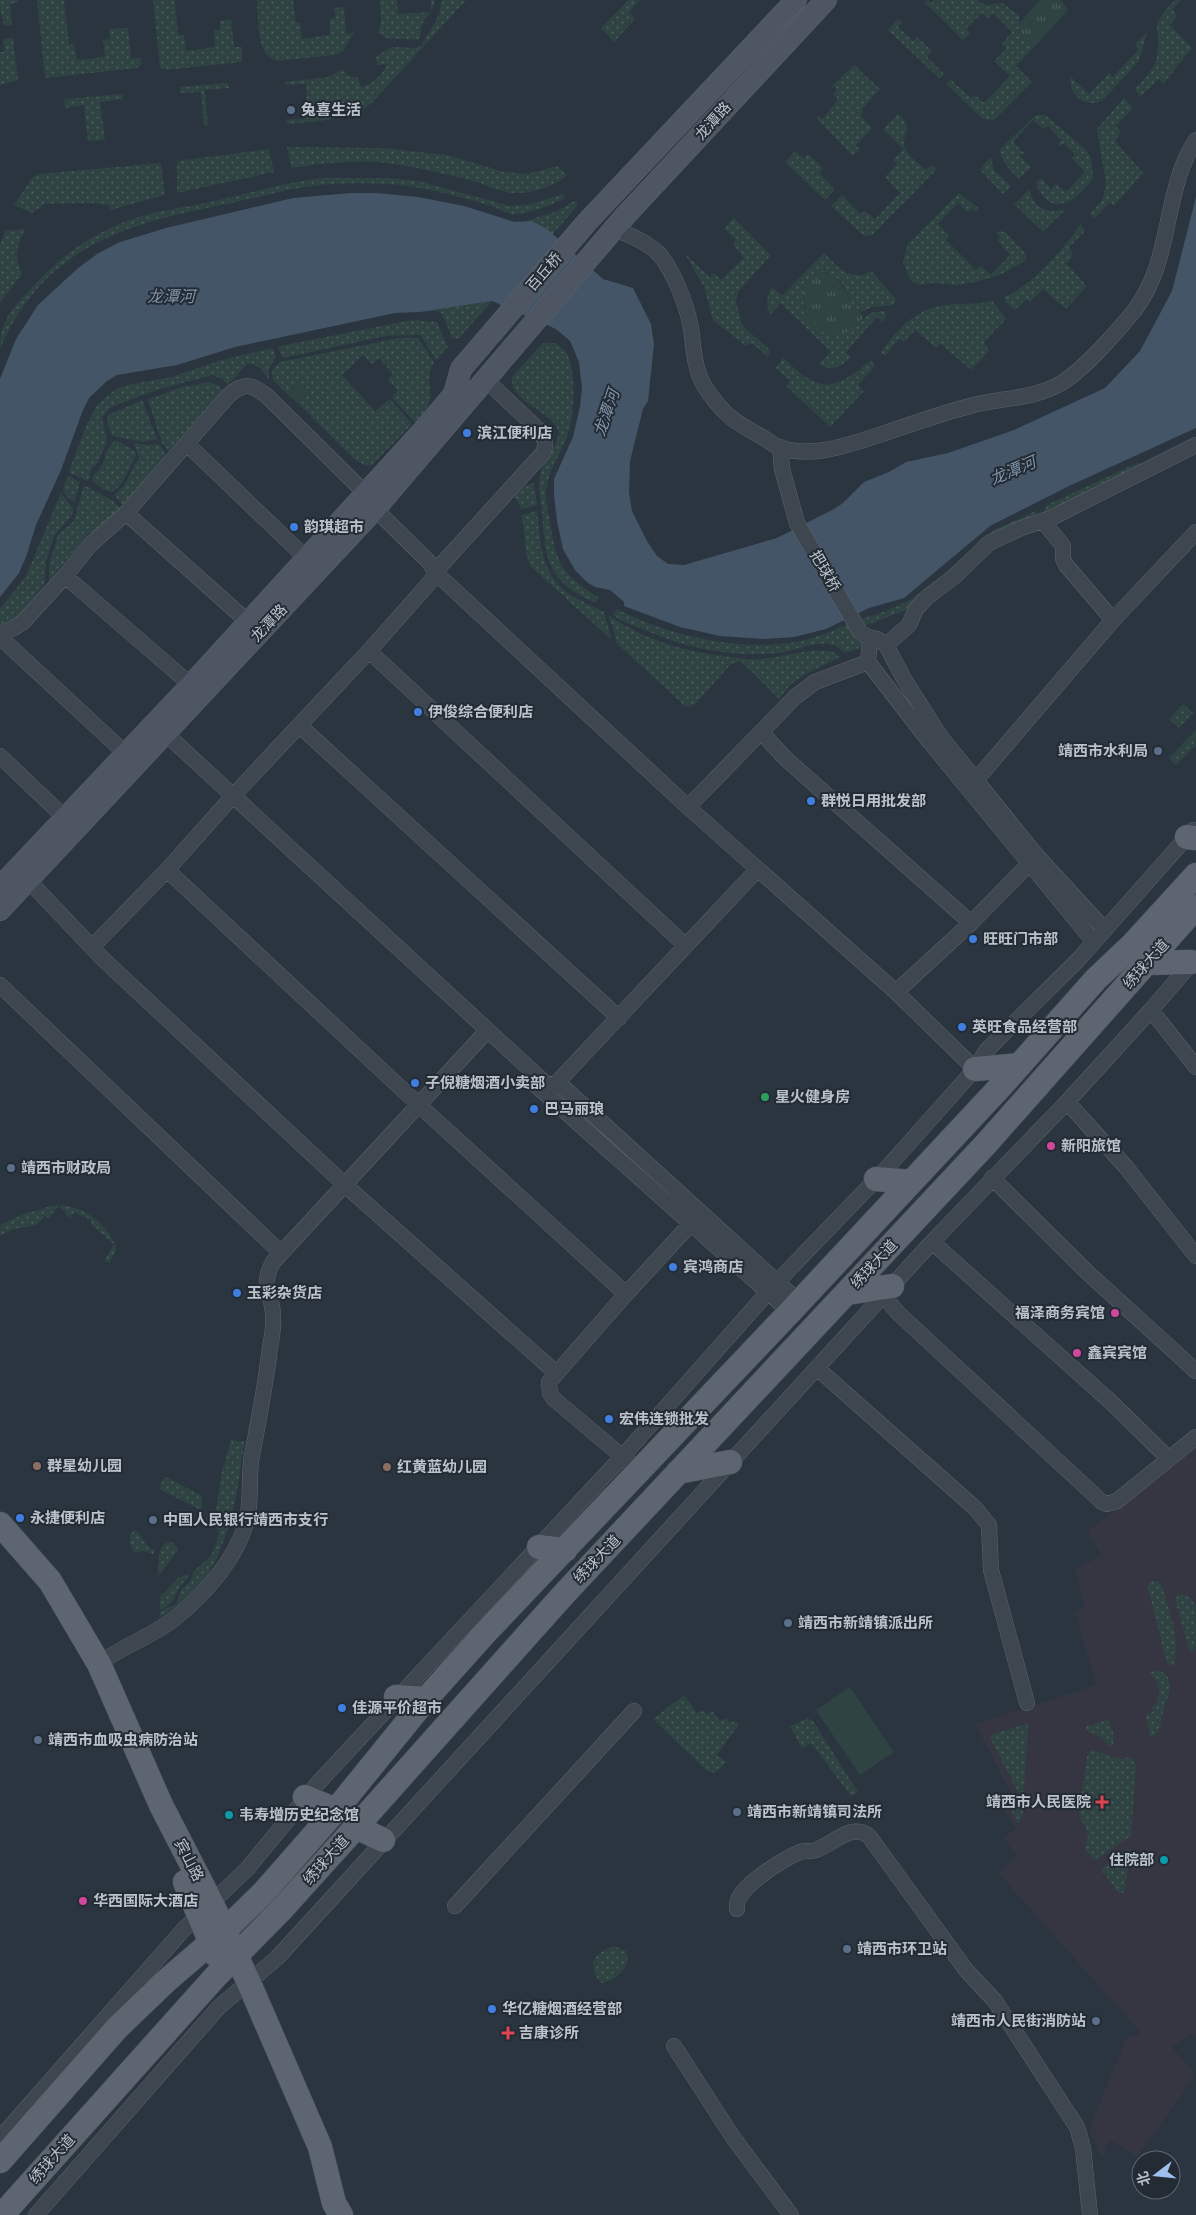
<svg xmlns="http://www.w3.org/2000/svg" width="1196" height="2215" font-family="Signika,'Noto Sans SC',sans-serif">
<defs>
<pattern id="grass-dots" width="8" height="8" patternUnits="userSpaceOnUse" patternTransform="scale(1.25)"><rect width="8" height="8" fill="#2f4343"/><path d="M2 2h.1M6 6h.1" fill="none" stroke="#4b5c5d" stroke-width="1.8" stroke-linecap="round"/></pattern>
<pattern id="park-tufts" width="24" height="20" patternUnits="userSpaceOnUse" patternTransform="scale(1.25)"><rect width="24" height="20" fill="#2f4343"/><path d="M3 7l-1-3M5 7V3M7 7l1-3M15 17l-1-3M17 17v-4M19 17l1-3" fill="none" stroke="#4b5c5d"/></pattern>
</defs>
<rect width="100%" height="100%" fill="#2a3540"/>
<path fill="#363542" d="M1196,1445V2036L1192,2034L1172,2047L1196,2075L1137,2157L1110,2140L1102,2157L1089,2129L1126,2039L1131,2035L1138,2036L1141,2033L999,1874L1017,1855L1003,1838L1016,1829L1001,1806L1013,1798L975,1724L1096,1685L1075,1611L1085,1607L1075,1570L1101,1555L1088,1531Z"/>
<path fill="url(#grass-dots)" d="M0,0H18L19,2L10,4L12,25L4,26L0,10Z
M37,0H64L69,44H74L77,60L105,57L103,40L110,39L109,29L128,28L131,59L141,58V64L137,68L45,78Z
M153,0H175L178,35H184L186,51L215,47L214,30H220V21L231,19L234,47H242V62L166,70L160,68Z
M257,0H293L296,23H300L302,39L330,35V19L336,17L334,8L344,7L346,34L354,33L343,51L334,55L276,61C255,53 259,20 257,0Z
M380,0H397L398,14L431,12V0H435C434,14 426,14 422,25C420,31 422,35 418,40L386,38L378,33L381,23Z
M442,0H466L372,103L358,113L321,121L287,124L286,120L308,118L306,84L285,85V82L329,77L342,69L348,75L358,78L361,87C372,85 383,75 387,64L377,65L376,57L391,47L417,48L422,45L439,15Z
M628,0H640L629,12L635,19L614,42L601,28Z
M928,0L932,3L934,0H976L986,5L1003,3L1019,16L1020,31L1034,47L1016,66L1032,82L994,120L983,119L946,84L950,79L971,98L975,95L984,103L1010,76L994,61L1007,48L1002,44L1012,32L993,13L988,18L982,13L966,29L970,33L963,40L925,3Z
M1175,0H1181L1173,9L1177,16L1170,25L1192,48L1164,83L1159,79L1140,97L1135,89C1144,80 1154,70 1157,57C1163,25 1146,29 1175,0Z
M898,19L902,23L898,27L913,41L917,37L932,51L927,57L944,74L940,79L888,30Z
M1147,32L1139,61L1104,99C1089,110 1067,96 1071,77L1089,94L1109,73L1113,77L1139,49L1135,44Z
M13,38L18,80L0,85V52H5L3,39Z
M854,65L880,89L863,108L861,116L872,128L856,145L860,149L853,156L817,119L819,116L823,119L838,99L833,94L837,90L832,86Z
M228,83L229,88L205,90L208,126H204L201,92L180,93V87Z
M123,94V99L100,102L105,140L88,141L84,105L65,108L64,99Z
M1124,98L1133,108L1116,126L1121,132L1115,141L1143,173L1114,206L1110,202L1095,218L1090,214L1102,201L1106,184L1097,129Z
M898,114C917,131 898,136 906,150C910,158 920,164 926,170L932,165L937,169L872,235L864,236L831,206L842,195L861,214L865,211L875,219L900,193L885,177L897,164L893,160L903,149L883,129Z
M1036,115H1045L1049,118L1087,151L1091,158L1093,177C1079,202 1049,220 1036,183L1041,178L1051,189L1056,184L1066,192L1085,172L1072,158L1075,154L1064,143L1060,146L1058,144L1061,140L1048,126L1043,129L1033,120L1013,142L1024,153L1020,156L1031,167L1019,179C1009,169 1002,163 1000,149Z
M287,147L382,148L447,155L504,172L527,174L557,166L567,175C555,188 523,196 506,192C497,190 489,186 480,183C450,175 418,167 387,163C356,159 321,164 291,168Z
M269,149L274,172L177,193V161Z
M795,151L804,158L808,154L823,168L819,173L835,189L825,200L785,162Z
M991,157L994,170L1011,186L1003,194L981,171L982,166Z
M161,163L165,195L110,210L109,205L92,203L45,204L32,213L14,205L32,178L39,174Z
M323,178H388L418,181L510,206L531,204L563,194L565,197C560,203 521,216 512,214C505,213 498,208 491,206C458,196 423,186 388,184C360,183 332,182 305,187C280,191 256,198 231,203C130,223 45,244 0,349C0,323 10,311 27,293C55,261 87,236 127,221C156,210 189,207 219,200C254,192 288,182 323,178Z
M1030,189C1032,208 1049,214 1066,209L1043,232L1014,204Z
M959,193L978,208L977,212L972,209L968,212L958,203L938,224L949,235L946,240L976,270L981,266L991,275L1010,255L997,240L1000,237L996,233L999,231L1005,232L1026,254V260L1000,275L975,282L958,285L933,283L919,285L911,281L903,263L908,244Z
M574,201L577,202V206L552,235L547,229L523,222L558,211Z
M734,218L771,255L738,292L736,301L742,325L770,350L768,357L752,343L746,346L713,320L704,287L685,254L710,277L714,273L721,280L744,258L733,245L736,240L724,229Z
M1081,224L1085,231L1069,247L1073,256L1066,264L1087,286L1066,309L1043,289L1030,302L1026,299L1015,310L1005,302L1004,297C1031,287 1064,248 1081,224Z
M25,229C16,249 14,254 22,274L0,303V245L5,231Z
M824,253C833,262 843,275 857,275C862,276 867,272 872,272L896,299L894,305L873,307L861,312L852,304L841,281L827,272H821L813,276L804,288V310L853,328L870,313L884,311L887,314L883,322L877,317L846,352L851,357C842,367 832,372 819,364L831,352L781,303L770,315C766,305 766,296 772,287L782,296Z
M492,301L459,338L455,339L452,337L442,314L436,311L420,312Z
M992,301L1006,319L984,342L989,351L971,370L941,344L936,348L915,330L904,342L899,339L885,356L881,352C898,329 915,309 945,305C961,303 976,305 992,301Z
M412,320L437,322L448,347L436,360L421,336L417,335L386,336L283,358L278,348L280,346Z
M399,338H418L434,362C420,388 445,393 415,423L392,397L398,390L388,380L393,374L379,358L372,364L363,355L342,375L375,411L390,399L412,424L372,465H365L355,460L299,404L310,392L299,381L287,394L273,380L272,370L280,362Z
M543,343H556C560,347 565,350 567,354C577,372 574,419 567,437C560,455 548,472 546,490C545,500 548,511 550,521C556,562 561,575 598,597L596,603C547,582 545,559 542,510C541,499 537,487 540,475C543,460 556,449 559,433C552,408 510,405 512,377Z
M273,348L276,357L269,368V379L260,368L251,363L247,364L228,385L222,379L212,375L157,390L124,402L109,408L102,418L107,441L98,462L90,471L89,479L87,481L70,473L69,471L87,424L97,405L116,389L127,385L172,377L218,361Z
M783,358C821,393 832,393 871,360L875,366L858,385L864,391L830,427L786,386L790,381L776,368Z
M208,382L220,386L223,390L169,451L162,443L148,400L179,388Z
M142,400L157,439L143,442L113,436L107,424L108,415Z
M114,441H118L136,452V456C128,468 125,483 113,492C105,491 94,485 92,478L103,464L106,452Z
M134,443L148,445L159,444L166,454L124,506L114,495L124,486L139,457Z
M1139,462L1143,467L1045,513L1044,509L1047,505Z
M69,476L80,482L75,501L70,500L63,491L65,482Z
M534,483L537,505L521,509L517,500L513,497L526,485Z
M84,485L113,501L120,508L99,530L88,534L49,581V565L58,535L74,521Z
M61,493L73,508L72,515L54,536L46,561L45,582L42,587L16,619L0,625V609L26,576Z
M537,511C540,541 541,575 569,594C580,601 593,606 604,612L612,640L530,566L526,552L522,515Z
M1036,511L1038,517L911,608L861,627L858,620L886,611L910,600L940,577L994,530Z
M617,609C668,636 743,653 800,641C817,638 834,630 850,623L862,644L858,649L845,653C829,633 798,651 777,653C732,657 689,649 647,631C635,626 624,623 613,615Z
M608,615C643,639 682,651 723,656C736,658 749,660 762,659C782,658 826,642 840,657L804,675L791,684L779,699L741,661L731,664L696,703L691,707L685,706L616,643L615,634Z
M1183,704L1193,713L1179,728L1169,719Z
M1196,730V745L1176,765L1169,758Z
M51,1206C80,1202 105,1221 116,1246V1251L109,1263L105,1260L114,1244L91,1224V1220L74,1212L70,1218L66,1215V1212L58,1206L49,1218L45,1216L37,1225L14,1229L0,1236V1225L24,1214Z
M231,1440L245,1442C241,1459 240,1475 237,1492C233,1516 220,1559 205,1578C192,1594 175,1607 159,1619L160,1612L177,1603L181,1590L190,1582L194,1571L211,1556L219,1535L215,1517L222,1472Z
M166,1477L202,1496L201,1510L159,1489L163,1479Z
M136,1530L149,1548L155,1550L153,1554L143,1551L135,1553C129,1546 129,1542 131,1533Z
M168,1542L174,1543L178,1550L161,1573L157,1576C160,1564 155,1548 168,1542Z
M189,1574C187,1581 183,1582 179,1588C171,1602 176,1601 160,1610V1597L179,1577Z
M1153,1581L1159,1582L1162,1586C1169,1612 1180,1637 1175,1664L1171,1666L1167,1664L1148,1588V1584Z
M1181,1594L1187,1596L1196,1605V1647L1190,1653L1175,1600L1177,1596Z
M1158,1670C1179,1678 1167,1698 1163,1711C1161,1721 1161,1729 1154,1737L1150,1736L1146,1715L1153,1712L1152,1706L1156,1704C1161,1693 1160,1681 1149,1673Z
M684,1695L697,1713L703,1710L707,1715L712,1711L720,1721L726,1718L730,1723L734,1721L739,1724L717,1755L726,1762L715,1773L707,1771L653,1719Z
M807,1718L813,1721L858,1792L851,1796L811,1743L802,1748L790,1727Z
M1109,1720L1114,1736L1113,1746L1108,1745L1098,1736L1086,1730V1726Z
M1028,1723L1023,1813L1019,1824L1007,1804L1020,1796L990,1738L991,1735Z
M1093,1750L1120,1759L1131,1757L1135,1761L1136,1767L1131,1836L1095,1860L1091,1858L1085,1849L1088,1838L1085,1826L1079,1816L1087,1757L1089,1752Z
M1127,1849H1130L1125,1891L1122,1893H1119L1102,1871V1868Z
M614,1946L626,1951L628,1961C622,1974 616,1980 601,1983C586,1964 593,1953 614,1946Z"/>
<path fill="url(#park-tufts)" d="M1040,0H1061L1068,10L1034,47L1020,31L1018,25Z
M821,272C840,273 843,289 851,302C855,308 860,310 863,318L853,328L845,333H825L818,329L811,324L805,315L804,288L813,276Z"/>
<path fill="#2f4343" d="M299,381L310,392L299,404L287,394Z
M850,1687L894,1752L860,1775L816,1710Z"/>
<path fill="#445568" d="M351,193H376L418,197L464,206L515,222L532,221L547,229L603,279L633,288L651,324L654,344L648,401L643,409L630,461L629,492L632,511L647,541L657,556L668,564L684,565L777,538L834,509L843,503L864,482L889,472L906,462L948,453L1014,430L1105,388L1140,351L1172,291L1196,197V428L1069,486L990,526L904,598L869,608L826,629L794,637L765,639L720,636L680,627L624,606V602L610,590L595,587L588,583L575,570L563,549L557,521L554,495V479L573,437L580,407L582,388L579,362L570,341L556,329L492,301L420,312L395,313L235,347L177,365L117,375L107,381L89,398L83,410L61,470L36,525L26,557L19,573L0,597V379L16,339L38,305L77,269L97,254L120,242L166,228L293,198Z"/>
<g fill="none" stroke-linecap="round" stroke-linejoin="round">
<g stroke="#5c646d" stroke-width="16">
<path id="street" d="M615,229C631,236 648,242 660,255C675,274 690,312 692,336C694,356 696,376 709,393C726,417 737,423 762,437C768,440 774,446 781,448C814,458 848,445 879,435C909,425 939,414 970,406C1002,397 1034,400 1063,382C1085,368 1117,332 1134,311C1174,259 1162,191 1196,140
M188,445L306,558
M780,447L782,469L797,523L860,632L870,638
M375,509L429,562L436,573L688,807L896,992L975,1069
M126,513L247,621
M1043,521L1063,546V559L1066,565L1113,620
M65,576L191,685
M0,634L14,628L23,622L65,576L90,545L126,513L229,395C245,382 251,384 267,396L365,493
M0,637L125,753
M886,645L909,625L916,609L926,598L955,576L989,543L1019,529L1053,517L1196,445
M369,651L685,945
M300,726L619,1018
M761,732L785,758L971,923
M166,734L545,1083L563,1087L799,1302
M0,756L65,818
M976,780L1113,620L1196,532
M688,807L795,697L815,682L868,662
M167,870L419,1105L626,1294
M27,879L104,960L345,1185L555,1372
M1094,942L929,741L868,662L870,638L877,639L886,645L904,679L940,736L1038,857L1104,929
M92,947L167,870L232,797L369,651L431,581L441,565L543,453C547,444 545,439 540,431L486,380
M0,985L280,1252
M896,992L971,923L1030,863
M1151,1010L1196,1067
M531,1081L790,1312
M550,1090L758,869
M1067,1102L1126,1167L1196,1256
M992,1178L1087,1272L1196,1371
M932,1242L1112,1403L1169,1459
M883,1295L898,1313L1102,1502L1107,1504L1117,1501L1196,1437
M818,1369L975,1508L989,1525L991,1570L1027,1703
M630,1463L554,1399L550,1393L549,1382L626,1294L697,1217
M99,1664C122,1646 151,1637 174,1619C204,1595 238,1558 247,1519C252,1498 248,1476 252,1455C259,1419 266,1383 270,1347C272,1337 274,1326 273,1316C273,1293 259,1288 273,1262L487,1031
M455,1906L634,1711
M737,1909C737,1906 737,1901 739,1898C747,1882 782,1860 798,1853C804,1850 810,1852 816,1850C834,1844 851,1822 869,1836L966,1970L995,2001L1077,2127L1083,2148L1090,2215
M674,2046L732,2136L791,2215
M0,2138L184,1929L247,1869L318,1783L622,1457L777,1282L885,1170L975,1069L986,1051L1078,960L1193,830
M36,2215L219,2007L277,1958L932,1242L1067,1102L1151,1010L1194,960"/>
</g>
<g stroke="#5c646d" stroke-width="22">
<path id="secondary" d="M0,887L191,685L420,434L454,394L461,369L587,222L796,0
M0,910L375,509L625,216L826,0"/>
</g>
<g stroke="#4b525c" stroke-width="25">
<path id="primary" d="M1187,837L1196,838
M1146,963L1191,962
M975,1069L1020,1065
M876,1179L911,1182
M847,1293L892,1286
M678,1472L730,1462
M0,1524L50,1581L99,1664L161,1805L212,1904L249,1983L320,2147L334,2203L341,2215
M539,1547L565,1550
M396,1697L426,1699
M305,1797L336,1810
M356,1827L383,1840
M185,1882L216,1955
M0,2161L117,2028L166,1981L223,1932L264,1892L336,1810L426,1699L486,1632L790,1312L1001,1086L1096,979L1133,944L1196,875
M2,2215L216,1976L281,1910L356,1827L565,1593L985,1145L1196,907"/>
</g>
<use href="#street" stroke="#3e4650" stroke-width="15"/>
<use href="#secondary" stroke="#4d5662" stroke-width="21"/>
<use href="#primary" stroke="#5d6670" stroke-width="24"/>
</g>
<g fill="#5c6f8a" stroke="#232b35" stroke-width="2">
<circle cx="291" cy="110" r="5"/>
<circle cx="1158" cy="751" r="5"/>
<circle cx="11" cy="1168" r="5"/>
<circle cx="153" cy="1520" r="5"/>
<circle cx="788" cy="1623" r="5"/>
<circle cx="38" cy="1740" r="5"/>
<circle cx="737" cy="1812" r="5"/>
<circle cx="847" cy="1949" r="5"/>
<circle cx="1096" cy="2021" r="5"/>
</g>
<g fill="#3f7fe0" stroke="#232b35" stroke-width="2">
<circle cx="467" cy="433" r="5"/>
<circle cx="294" cy="527" r="5"/>
<circle cx="418" cy="712" r="5"/>
<circle cx="811" cy="801" r="5"/>
<circle cx="973" cy="939" r="5"/>
<circle cx="962" cy="1027" r="5"/>
<circle cx="415" cy="1083" r="5"/>
<circle cx="534" cy="1109" r="5"/>
<circle cx="673" cy="1267" r="5"/>
<circle cx="237" cy="1293" r="5"/>
<circle cx="609" cy="1419" r="5"/>
<circle cx="20" cy="1518" r="5"/>
<circle cx="342" cy="1708" r="5"/>
<circle cx="492" cy="2009" r="5"/>
</g>
<circle fill="#2e9e5b" stroke="#232b35" stroke-width="2" cx="765" cy="1097" r="5"/>
<g fill="#d1479c" stroke="#232b35" stroke-width="2">
<circle cx="1051" cy="1146" r="5"/>
<circle cx="1115" cy="1313" r="5"/>
<circle cx="1077" cy="1353" r="5"/>
<circle cx="83" cy="1901" r="5"/>
</g>
<g fill="#8d6e63" stroke="#232b35" stroke-width="2">
<circle cx="37" cy="1466" r="5"/>
<circle cx="387" cy="1467" r="5"/>
</g>
<g fill="#e0444e" stroke="#232b35" stroke-width="2">
<path d="M1099.5 1794.5h5v5h5v5h-5v5h-5v-5h-5v-5h5z"/>
<path d="M505.5 2025.5h5v5h5v5h-5v5h-5v-5h-5v-5h5z"/>
</g>
<g fill="#0f9aa8" stroke="#232b35" stroke-width="2">
<circle cx="229" cy="1815" r="5"/>
<circle cx="1164" cy="1860" r="5"/>
</g>
<g text-anchor="middle" dominant-baseline="central" stroke-width="4" stroke-linejoin="round" paint-order="stroke">
<g font-size="15" font-weight="bold" fill="#bbc2ca" stroke="#232b35" text-anchor="start">
<text x="301" y="110">兔喜生活</text>
<text x="477" y="433">滨江便利店</text>
<text x="304" y="527">韵琪超市</text>
<text x="428" y="712">伊俊综合便利店</text>
<text x="1148" y="751" text-anchor="end">靖西市水利局</text>
<text x="821" y="801">群悦日用批发部</text>
<text x="983" y="939">旺旺门市部</text>
<text x="972" y="1027">英旺食品经营部</text>
<text x="425" y="1083">子倪糖烟酒小卖部</text>
<text x="775" y="1097">星火健身房</text>
<text x="544" y="1109">巴马丽琅</text>
<text x="1061" y="1146">新阳旅馆</text>
<text x="21" y="1168">靖西市财政局</text>
<text x="683" y="1267">宾鸿商店</text>
<text x="247" y="1293">玉彩杂货店</text>
<text x="1105" y="1313" text-anchor="end">福泽商务宾馆</text>
<text x="1087" y="1353">鑫宾宾馆</text>
<text x="619" y="1419">宏伟连锁批发</text>
<text x="47" y="1466">群星幼儿园</text>
<text x="397" y="1467">红黄蓝幼儿园</text>
<text x="30" y="1518">永捷便利店</text>
<text x="163" y="1520">中国人民银行靖西市支行</text>
<text x="798" y="1623">靖西市新靖镇派出所</text>
<text x="352" y="1708">佳源平价超市</text>
<text x="48" y="1740">靖西市血吸虫病防治站</text>
<text x="1091" y="1802" text-anchor="end">靖西市人民医院</text>
<text x="747" y="1812">靖西市新靖镇司法所</text>
<text x="239" y="1815">韦寿增历史纪念馆</text>
<text x="1154" y="1860" text-anchor="end">住院部</text>
<text x="93" y="1901">华西国际大酒店</text>
<text x="857" y="1949">靖西市环卫站</text>
<text x="502" y="2009">华亿糖烟酒经营部</text>
<text x="1086" y="2021" text-anchor="end">靖西市人民街消防站</text>
<text x="519" y="2033">吉康诊所</text>
</g>
<g font-size="15" fill="#bbc2ca" stroke="#232b35">
<text transform="translate(713 121) rotate(-48)">龙潭路</text>
<text transform="translate(544 272) rotate(-49)">百丘桥</text>
<text transform="translate(825 571) rotate(60)">把球桥</text>
<text transform="translate(269 623) rotate(-47)">龙潭路</text>
<text transform="translate(1146 964) rotate(-48)">绣球大道</text>
<text transform="translate(874 1264) rotate(-47)">绣球大道</text>
<text transform="translate(597 1559) rotate(-46)">绣球大道</text>
<text transform="translate(189 1860) rotate(63)">宾山路</text>
<text transform="translate(326 1860) rotate(-48)">绣球大道</text>
<text transform="translate(52 2159) rotate(-48)">绣球大道</text>
</g>
<g font-size="16" font-style="italic" fill="#8094a9" stroke="#232b35">
<text x="171" y="297">龙潭河</text>
<text transform="translate(607 413) rotate(-71)">龙潭河</text>
<text transform="translate(1013 471) rotate(-23)">龙潭河</text>
</g>
</g>
<g transform="translate(1156 2175) rotate(254)"><circle r="24" fill="#232b35" stroke="#606771"/>
<path d="M0-4L9 19L0 12L-9 19Z" fill="#9ec0ec"/>
<text y="-8" font-size="14" font-weight="bold" text-anchor="middle" fill="#bbc2ca">北</text>
</g>
</svg>
